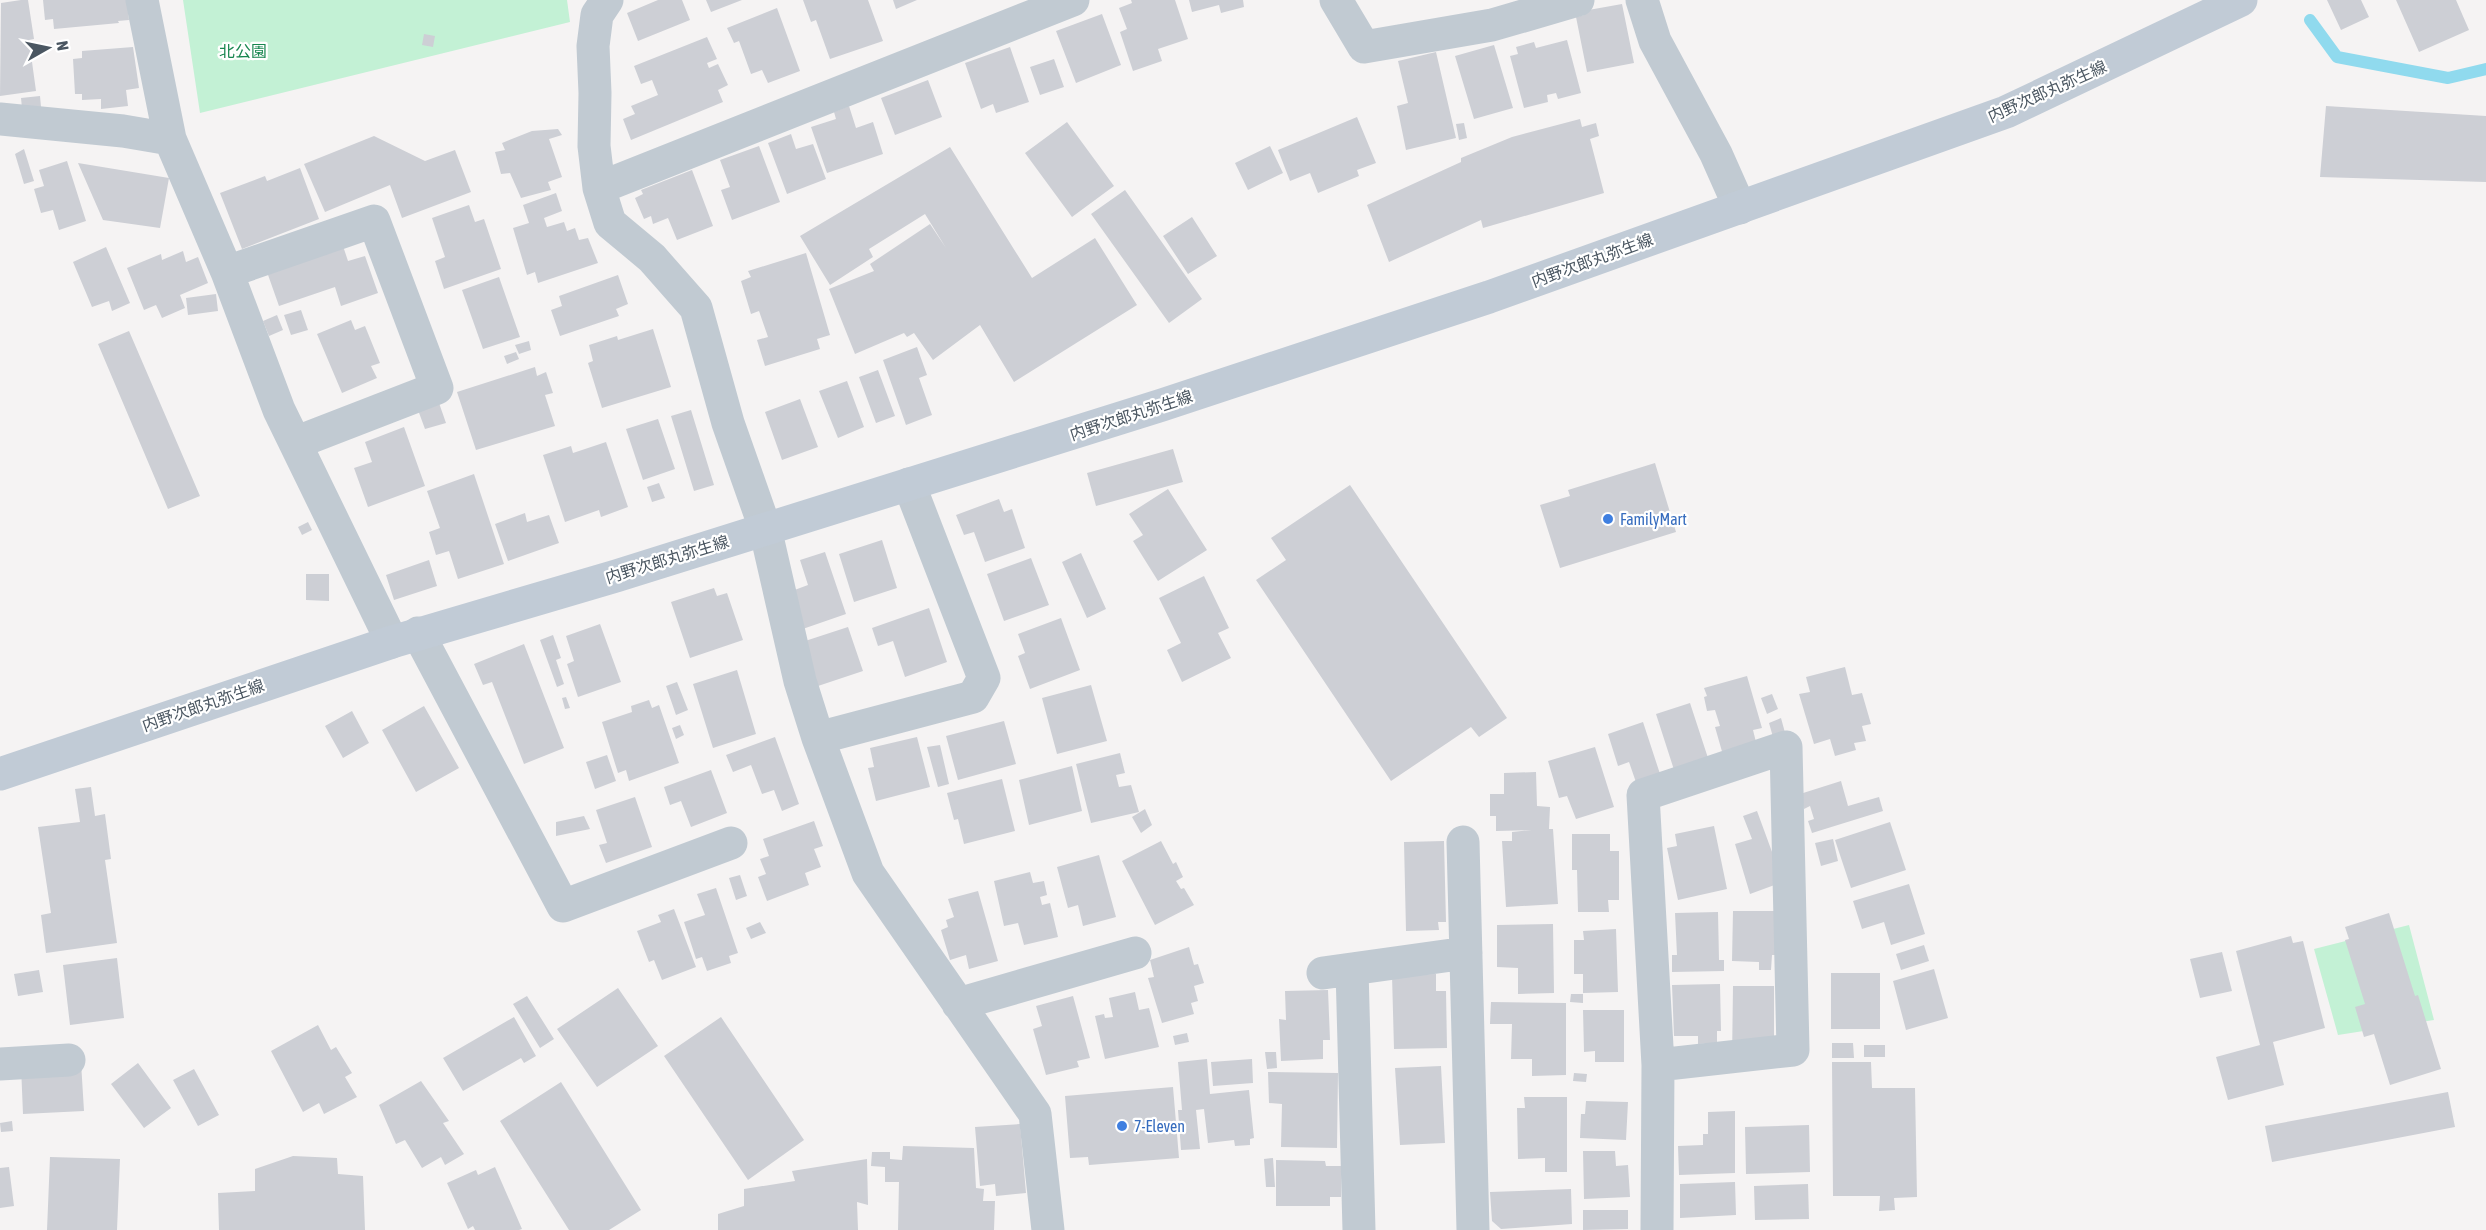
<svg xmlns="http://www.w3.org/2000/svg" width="2486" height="1230" font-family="'Asap Condensed','Noto Sans JP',sans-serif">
<rect width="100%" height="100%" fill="#f5f3f3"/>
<path fill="#c3f1d5" d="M183,0H567L570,22L200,113Z
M2409,925L2434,1020L2338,1035L2314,949Z"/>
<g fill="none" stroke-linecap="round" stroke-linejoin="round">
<path stroke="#90daee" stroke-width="12" d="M2310,20L2337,57L2448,78L2486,69"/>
</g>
<path fill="#cdcfd5" d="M21,0H28L34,39L29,40L36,91L0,96L1,3Z
M43,0H127L129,20L118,21L119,23L54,29L53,19L45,20Z
M658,0H682L690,20L638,41L627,13Z
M706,0H742L711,12Z
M803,0H868L883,41L830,59L816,20L811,22Z
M893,0H917L896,9Z
M1131,0H1175L1188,39L1158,49L1162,61L1133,71L1120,32L1127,29L1119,8L1132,3Z
M1189,0H1243L1244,7L1221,13L1219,5L1192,12Z
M2327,0H2361L2369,17L2341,30Z
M2396,0H2456L2469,30L2419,52Z
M1622,4L1634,63L1587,72L1576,17L1584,15L1583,11Z
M777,8L800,71L768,83L762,70L751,74L739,41L734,43L727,28Z
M1102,14L1121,65L1076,83L1056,31Z
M424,34L435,36L433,47L422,45Z
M707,37L717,59L707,63L709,68L718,64L728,85L718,90L723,102L631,140L623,119L635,114L631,106L658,95L652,80L641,84L634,66Z
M1567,40L1581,93L1558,99L1556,93L1547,95L1548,102L1524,108L1510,56L1518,54L1516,47L1534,42L1536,48Z
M1494,45L1513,108L1474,119L1455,56Z
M133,47L139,88L126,90L128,106L101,109V99L82,100V94H75L73,59L82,58V51Z
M1010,47L1029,102L996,113L993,104L981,109L965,63Z
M1436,52L1456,138L1406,150L1397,106L1408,103L1398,61Z
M1054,59L1064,87L1040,95L1030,67Z
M928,80L942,117L895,135L881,98Z
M40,96L41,107L22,108L21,98Z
M849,106L856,128L873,122L883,154L827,173L811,127L836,119L834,112Z
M2326,106L2486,116V182L2320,177Z
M1357,117L1376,163L1357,170L1359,176L1318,193L1310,173L1290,181L1278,150Z
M1580,119L1582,127L1596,123L1599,136L1590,139L1604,193L1483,228L1481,220L1389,262L1367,205L1461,162V158L1512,137Z
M1067,122L1114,186L1072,217L1025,153Z
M1464,123L1467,138L1459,140L1456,124Z
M558,129L562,135L549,139L562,177L548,182L551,190L521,198L510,173L501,174L495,152L505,150L502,143L532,131Z
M791,134L796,149L813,144L826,179L787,194L768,143Z
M374,136L425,161L455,150L471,192L402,218L390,185L325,212L304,164Z
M759,146L780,202L732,220L721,190L730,187L720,160Z
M1270,146L1283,173L1248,190L1235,163Z
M950,147L1032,278L1095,238L1137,305L1014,382L980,325L933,360L914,333L907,337L904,333L855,354L829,289L874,271L870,264L930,224L946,248L925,214L869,249L873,257L830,285L800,236Z
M24,149L34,181L24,184L15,154Z
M67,161L86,221L59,230L53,210L41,213L34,189L44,186L39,170Z
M78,163L169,178L160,228L103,220Z
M300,168L319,219L242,249L220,193L265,176L267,181Z
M692,170L713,226L677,240L668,218L653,224L651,216L644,219L635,198L643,194L641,190Z
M1125,190L1202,299L1169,323L1091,214Z
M556,193L562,211L544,218L547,227L564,222L567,231L575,228L579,240L588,238L598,263L538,283L535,272L527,275L513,228L529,223L523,205Z
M469,205L475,222L484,219L501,269L444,289L435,261L445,257L432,218Z
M1192,217L1217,256L1188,274L1163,236Z
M343,246L348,261L365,256L378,293L341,306L335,287L279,306L267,272Z
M106,247L130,303L112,311L109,301L92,307L73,262Z
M183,251L186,262L198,257L208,283L180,295L185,308L162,318L156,305L144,310L127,268L161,254L162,260Z
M806,253L830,335L817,339L820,349L765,366L757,340L768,337L759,311L751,314L741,281L751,277L748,271Z
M618,275L628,304L616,309L619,316L560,336L551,310L562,306L559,296Z
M499,277L520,337L483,349L462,290Z
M216,294L218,311L188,315L186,298Z
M301,310L308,330L291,335L284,315Z
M277,315L283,330L269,336L263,321Z
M351,320L355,330L365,326L380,363L371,366L377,378L342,393L317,334Z
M653,329L671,387L602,408L588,363L593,361L589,345L617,336L618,340Z
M129,331L200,496L168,509L98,344Z
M529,341L531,350L519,354L515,345Z
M917,347L927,375L919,378L932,415L906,425L883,360Z
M516,352L519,359L507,364L504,356Z
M535,367L537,376L546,372L553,393L545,395L555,426L476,450L457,392Z
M878,370L895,416L876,423L859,377Z
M847,381L864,427L838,438L819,391Z
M800,399L818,447L782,460L765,412Z
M439,403L446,423L425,429L418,410Z
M691,410L714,485L694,491L671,416Z
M658,419L675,469L643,480L626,429Z
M404,427L425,486L368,507L354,468L372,462L365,442Z
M606,442L628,507L601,517L599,510L565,522L543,455L571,446L573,453Z
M1173,449L1183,482L1096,506L1087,473Z
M1655,463L1676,532L1560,568L1540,505L1570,496L1568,490Z
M474,474L504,564L458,579L449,551L436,555L429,532L440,528L427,491Z
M659,483L665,498L652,502L647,487Z
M1350,485L1507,718L1479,737L1471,727L1391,781L1256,580L1286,560L1271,538Z
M1168,489L1207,550L1158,581L1133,541L1143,535L1129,514Z
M999,499L1004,512L1012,509L1025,548L985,562L974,532L964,535L956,515Z
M525,513L527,522L549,515L559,543L508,561L495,524Z
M308,522L312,530L302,535L298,527Z
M882,540L897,588L854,602L839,554Z
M825,552L846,614L794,632L781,595L808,585L800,560Z
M1081,553L1106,609L1087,618L1062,562Z
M1031,558L1049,605L1004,621L987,574Z
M429,560L437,586L394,600L386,575Z
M306,574H329V601L306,600Z
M1204,576L1229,628L1218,633L1231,658L1182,682L1167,650L1181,643L1159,598Z
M714,588L717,596L727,593L743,640L690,658L671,602Z
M929,608L947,662L905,677L893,641L878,646L872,628Z
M1061,618L1080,670L1030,689L1018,656L1025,653L1018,634Z
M600,624L621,682L578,697L567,664L574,661L566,636Z
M848,627L863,671L815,687L799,643Z
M553,635L561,658L556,660L564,684L557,687L540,640Z
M524,644L564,748L524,764L492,682L483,685L474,664Z
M1845,667L1852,695L1862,693L1871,724L1862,726L1866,741L1854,743L1856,750L1835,756L1830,739L1814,744L1799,694L1810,692L1806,677Z
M737,670L756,734L713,748L693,684Z
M1747,676L1762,728L1753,730L1756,742L1725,762L1715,727L1720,726L1715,710L1707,711L1704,697L1707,696L1704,688Z
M677,682L688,710L676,715L666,686Z
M1091,685L1107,741L1057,754L1042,698Z
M1772,694L1778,709L1767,714L1761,698Z
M566,697L570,708L565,709L562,698Z
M649,700L652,708L659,705L679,763L629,781L626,770L618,773L602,722L632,712L631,706Z
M1690,703L1708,758L1676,776L1656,714Z
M424,706L459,768L416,792L382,730Z
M352,711L369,743L343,758L325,726Z
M1781,718L1787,740L1775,744L1769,723Z
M1004,721L1016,764L958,780L946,736Z
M1643,722L1662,780L1638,788L1629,762L1618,766L1608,734Z
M680,725L684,735L676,739L672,728Z
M775,737L799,804L782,811L774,790L762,794L751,765L733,772L726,755Z
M917,737L930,787L876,801L868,768L874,767L870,748Z
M940,745L949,784L938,787L927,747Z
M1595,747L1614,807L1576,819L1567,796L1559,798L1548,761Z
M1120,753L1125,773L1116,775L1119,787L1131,785L1139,812L1091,823L1076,764Z
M607,755L616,781L595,789L586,762Z
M1072,766L1082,811L1029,825L1019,780Z
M711,770L727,813L691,827L681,801L670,805L664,787Z
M1536,772L1537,806L1550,807L1549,829H1553L1558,904L1506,907L1502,841H1512V832L1532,830L1496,831V816H1490V794H1504V773Z
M1002,779L1015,831L964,844L958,819L954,820L947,793Z
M1841,781L1848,806L1879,797L1883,811L1812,833L1808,821L1814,819L1810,806L1804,809L1800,794Z
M91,787L95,816L105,814L111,859L105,860L117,943L46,953L41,915L51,913L38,827L80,822L75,789Z
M635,797L652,847L606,863L599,845L607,843L596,810Z
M1145,809L1152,825L1141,833L1132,817Z
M1757,811L1783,882L1750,894L1735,844L1752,839L1743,816Z
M584,816L590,829L556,836V822Z
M814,821L823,846L814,849L821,867L805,873L809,885L767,901L758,877L766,874L760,859L769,856L763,839Z
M1890,822L1906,870L1851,888L1835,840Z
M1714,826L1727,889L1678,900L1667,848L1677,846L1675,834Z
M1572,834H1610V851H1619V900H1608L1609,912H1578L1577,870H1572Z
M1833,839L1838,861L1821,866L1815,843Z
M1161,841L1173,864L1176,862L1183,877L1176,881L1181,889L1184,888L1194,905L1155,925L1122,861Z
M1444,841L1446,922H1438L1439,930L1406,931L1404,842Z
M1099,855L1116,917L1083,926L1078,905L1068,908L1057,867Z
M1030,872L1033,883L1044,881L1047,895L1040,897L1042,905L1050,903L1058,937L1024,945L1018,923L1004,926L994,881Z
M740,875L747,896L736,900L729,878Z
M1909,884L1925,934L1891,945L1884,922L1862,929L1853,901Z
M716,888L738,953L729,956L731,963L707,971L702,957L696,959L684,922L705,915L697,894Z
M978,891L998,961L969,969L966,955L950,960L941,930L948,927L946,920L954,917L948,899Z
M674,909L696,967L662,980L654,960L649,962L637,931L661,922L658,915Z
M1733,911H1781L1783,955H1772L1771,970H1759V962L1732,961Z
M1718,912L1719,960H1724V971L1672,972V955H1677L1675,913Z
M2389,913L2415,996L2418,995L2441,1069L2390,1085L2374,1034L2364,1037L2355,1007L2365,1004L2345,940L2349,939L2345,927Z
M760,922L766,933L751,939L746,928Z
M1553,924L1554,993L1518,994V968L1497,967V925Z
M1616,929L1618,992L1583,993V974H1574V940H1584L1583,931Z
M2291,936L2293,943L2303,941L2325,1028L2273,1042L2284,1085L2228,1100L2216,1057L2260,1045L2236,951Z
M1924,945L1929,961L1901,970L1896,954Z
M1189,947L1194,965L1198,964L1204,983L1194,986L1198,1001L1191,1003L1194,1014L1162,1023L1148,978L1154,977L1150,960Z
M2222,952L2232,991L2200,998L2190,959Z
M117,958L124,1018L70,1025L63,965Z
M1934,969L1948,1018L1906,1030L1893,981Z
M39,970L43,992L18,996L14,974Z
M1831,973H1880V1029H1831Z
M1436,974V991H1446L1447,1048L1394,1049L1392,975Z
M1720,984L1721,1031H1717V1043L1698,1044V1036H1674L1672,985Z
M1733,986H1774V1047L1732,1061Z
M618,988L658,1046L597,1087L557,1029Z
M1328,990L1330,1040H1323V1059L1281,1061L1279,1019L1286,1020L1285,991Z
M1135,992L1139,1010L1149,1008L1159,1047L1105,1059L1095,1016L1104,1014L1105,1018L1113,1017L1109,998Z
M1571,994H1583V1003L1570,1002Z
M527,996L554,1039L540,1048L513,1004Z
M1073,996L1090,1058L1077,1061L1079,1067L1046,1075L1033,1029L1042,1026L1036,1006Z
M1491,1002L1566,1003V1075L1532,1076V1059H1511L1512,1024H1490Z
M1583,1010H1624V1062H1595V1051L1584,1052Z
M514,1017L536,1056L524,1063L521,1058L463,1091L443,1058Z
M721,1017L804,1140L748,1180L664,1056Z
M318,1025L331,1050L336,1047L352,1073L345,1077L357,1097L324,1114L319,1103L303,1112L271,1051Z
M1187,1033L1189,1042L1175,1045L1173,1036Z
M1832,1043H1853L1854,1058H1832Z
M1864,1045H1885V1057H1864Z
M1265,1052H1276L1277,1068L1267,1069Z
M1207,1059L1210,1094L1249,1090L1254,1138L1250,1139V1145L1235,1146L1234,1140L1208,1143L1204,1109L1196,1110L1200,1149L1181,1150L1178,1110H1182L1178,1062Z
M1252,1059L1253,1083L1213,1086L1211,1062Z
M81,1062L84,1111L23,1114L21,1066Z
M1832,1062H1871L1872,1088H1915L1917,1197L1894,1198L1895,1210L1879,1211L1880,1196H1833Z
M138,1063L171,1108L144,1128L111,1084Z
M1441,1066L1445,1143L1400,1145L1395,1068Z
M194,1069L219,1115L198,1126L173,1080Z
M1268,1072L1338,1073L1337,1148L1281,1147L1282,1104L1269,1103Z
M1574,1073L1587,1074L1586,1082L1573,1081Z
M421,1081L449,1121L443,1123L464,1154L445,1165L441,1157L422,1168L405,1140L396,1144L379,1105Z
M561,1082L641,1210L609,1230H569L500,1121Z
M1173,1087L1179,1158L1089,1165L1088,1157L1070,1158L1065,1096Z
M2448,1092L2455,1127L2272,1162L2265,1126Z
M1524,1097H1567V1172H1545V1158L1518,1159L1517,1108H1525Z
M1586,1101L1628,1102L1626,1140L1580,1138L1581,1114H1585Z
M1735,1111V1173L1679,1175L1678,1146L1703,1145V1134H1708V1112Z
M12,1121L13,1131L1,1132L0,1123Z
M1020,1124L1026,1193L996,1196L995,1184L980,1186L975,1127Z
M1809,1125L1810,1172L1746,1174L1745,1127Z
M903,1146L974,1148L976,1188L984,1189L983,1201H995L994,1230H898L899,1182H885V1167L871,1166L872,1152H890V1159L902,1160Z
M1583,1151H1615L1616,1166L1628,1165L1630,1197L1584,1199Z
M293,1156L337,1158L338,1174L363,1176L365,1230H219L218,1193L255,1191V1169Z
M50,1157L120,1159L117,1230H47Z
M1273,1158L1275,1187H1266L1264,1159Z
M867,1159L868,1205L857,1202L858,1230H718V1214L744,1206V1189L795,1181L792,1171Z
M1276,1160L1325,1161L1326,1166H1341V1197H1330V1206H1276Z
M9,1167L14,1206L0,1208V1168Z
M495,1167L522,1229L519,1230H475L473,1226L468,1229L447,1183L476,1170L478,1175Z
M1735,1182L1736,1215L1680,1218V1184Z
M1808,1184L1809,1219L1755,1220L1754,1186Z
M1571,1189L1572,1224L1501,1229L1492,1221L1490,1192Z
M1583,1210H1628V1229L1583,1230Z"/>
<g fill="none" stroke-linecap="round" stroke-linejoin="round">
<path stroke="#c1cad2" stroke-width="33" d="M142,0L170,139L227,272L279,410L392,642
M607,0L597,15L593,46L595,93L594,146L599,188L610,223L652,258L696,308L728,423L765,528L800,681L818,738L868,873L1035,1114L1048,1230
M1336,0L1364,47L1492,25L1578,0
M1642,0L1655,41L1716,154L1740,208
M0,119L123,131L170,139
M599,188L1073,0
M227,272L374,221L437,388L295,443
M418,633L563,906L731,843
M818,738L973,697L984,678L909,484
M1463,842L1473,1230
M1352,969L1359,1230
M1323,973L1466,953
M958,1004L1135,953
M0,1064L69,1060
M1657,1230L1658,1065L1643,795L1786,747L1793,1050L1658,1065"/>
<path stroke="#c1cbd6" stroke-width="33" d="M0,774L392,642L616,576L1162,405L1489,297L2006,112L2241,0"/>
</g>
<g fill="#3f7fe0" stroke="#fff" stroke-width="2">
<circle cx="1608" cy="519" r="6"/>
<circle cx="1122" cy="1126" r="6"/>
</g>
<g text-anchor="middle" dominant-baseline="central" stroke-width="4.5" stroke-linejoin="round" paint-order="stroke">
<g font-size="16" fill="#17864f" stroke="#fff">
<text x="243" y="51">北公園</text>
</g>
<g font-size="16" fill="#4a5661" stroke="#fff">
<text transform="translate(2047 91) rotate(-24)">内野次郎丸弥生線</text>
<text transform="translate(1592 260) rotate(-20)">内野次郎丸弥生線</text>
<text transform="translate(1131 415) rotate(-18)">内野次郎丸弥生線</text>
<text transform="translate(667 559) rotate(-17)">内野次郎丸弥生線</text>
<text transform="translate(203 705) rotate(-19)">内野次郎丸弥生線</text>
</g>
<g font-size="16" fill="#366cbe" stroke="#fff" text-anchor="start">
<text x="1620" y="519">FamilyMart</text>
<text x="1134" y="1126">7-Eleven</text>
</g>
</g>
<g transform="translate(48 48) rotate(81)" stroke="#ffffff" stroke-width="4.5" paint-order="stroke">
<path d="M0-4.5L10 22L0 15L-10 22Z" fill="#4a5661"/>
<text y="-9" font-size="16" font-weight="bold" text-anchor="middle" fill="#4a5661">N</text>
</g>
</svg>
